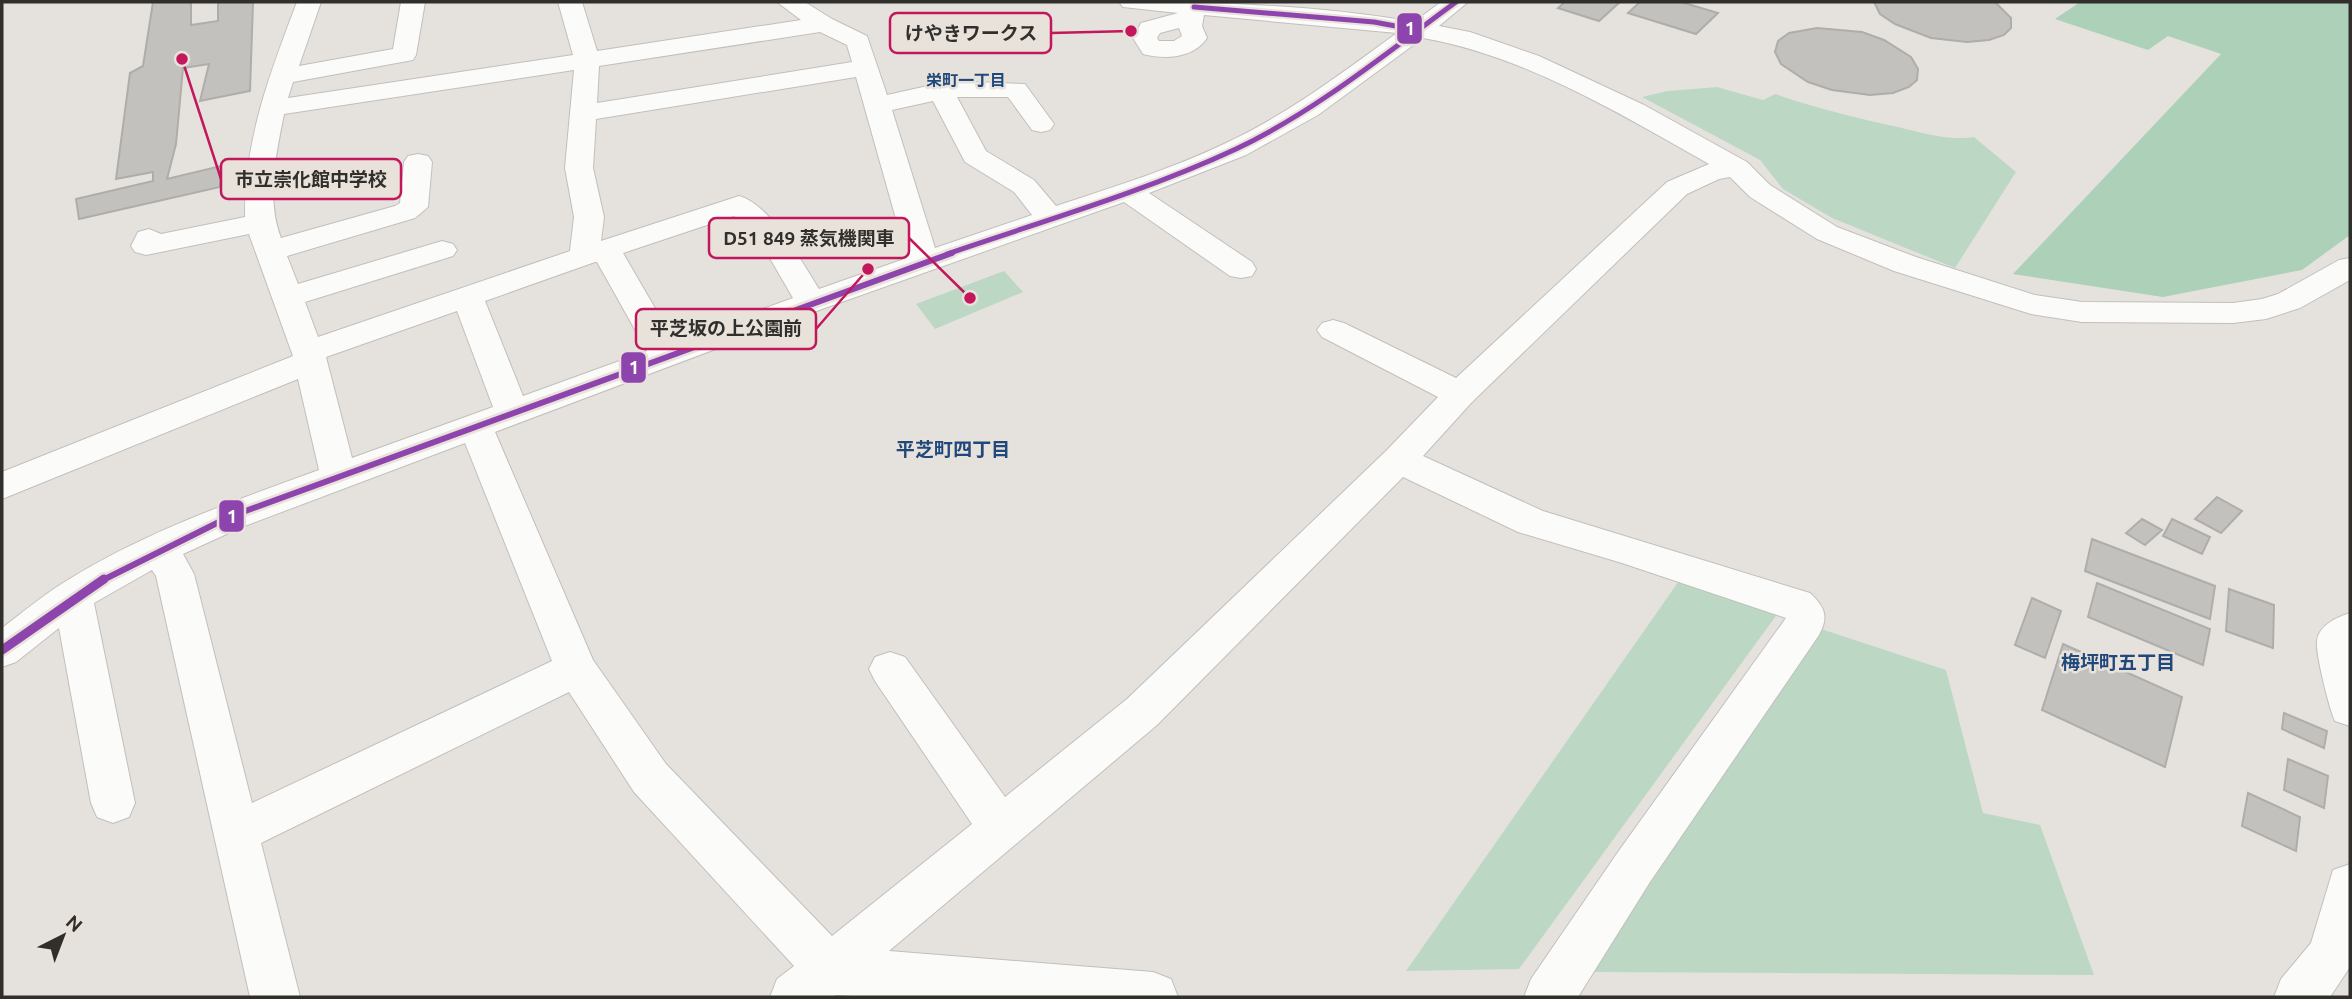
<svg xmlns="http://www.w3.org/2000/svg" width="2352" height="999" font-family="Ubuntu,'Noto Sans JP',sans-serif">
<rect width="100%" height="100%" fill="#e5e2de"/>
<path fill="#bcd8c4" d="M1717,87L1763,100L1775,94C1816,108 1856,118 1898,127C1923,133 1948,141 1974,137L2016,172L1955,268L1832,218L1783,189L1760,160L1642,97L1668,91Z
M1004,271L1023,292L935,329L916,304Z
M1688,568L1781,609L1519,969L1406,971Z
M1821,629L1946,670L1983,813L2040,825L2094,975L1594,972L1584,963Z"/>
<path fill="#add0b9" d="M2080,2H2350V235L2302,270L2163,297L2013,274L2221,54L2168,36L2148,50L2055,19Z"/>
<path fill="#c3c1be" stroke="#afadaa" stroke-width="2" d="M153,2H191V25L218,21V2H253L250,91L200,101L209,64L183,68L176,144L167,179L221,166L220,187L79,219L76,199L153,181V172L116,179L130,73L143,66Z
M1565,2H1620L1599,21L1558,8Z
M1640,2H1681L1718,13L1696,34L1628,13Z
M1874,2H1995L2011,18V28L2004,35L1989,40L1967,42L1931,38L1895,24L1880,14Z
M1817,28L1862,32L1884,40L1911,57L1918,69L1917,80L1909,87L1893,93L1870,95L1832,90L1808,82L1781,64L1775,52L1778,41L1789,33Z
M2217,497L2242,511L2221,533L2195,519Z
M2142,519L2162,530L2145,545L2126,533Z
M2172,519L2210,537L2202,554L2163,536Z
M2092,539L2215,586L2210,619L2085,571Z
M2097,583L2210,629L2203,665L2088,617Z
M2229,589L2274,605L2273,648L2226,631Z
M2032,598L2061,611L2045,658L2015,645Z
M2063,644L2182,697L2165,767L2042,710Z
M2284,713L2327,731L2324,748L2282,729Z
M2288,759L2328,776L2324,808L2284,790Z
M2248,793L2300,817L2296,851L2242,826Z"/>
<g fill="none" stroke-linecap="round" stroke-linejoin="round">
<g stroke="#c1bfbc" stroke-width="2">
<path id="minor" d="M297,2H321L299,66L393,49L401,2H425L416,55L413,60L293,82L288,98L573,55L558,2H582L597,51L801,20L777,2H805L832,19L867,36L887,95L950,81L1025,84L1054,124L1050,130L1041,132L1032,130L1008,97H957L986,151L1034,180L1056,206C1113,187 1172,169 1226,143C1288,114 1342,73 1397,33L1204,15L1202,26L1207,38C1194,58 1165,60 1143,54L1133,38L1141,23L1178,13L1123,7L1119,2C1218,2 1317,5 1414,22L1441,2H1468L1439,26L1470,32L1539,56L1644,105L1747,162L1770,185L1837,227L1916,257L2035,295L2082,302L2233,303L2262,299L2278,294L2339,260L2350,258V280L2300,308L2266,319L2233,323L2082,322L2031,314L1894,271L1817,239L1750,197L1730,177L1719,179L1687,194L1472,402L1423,456L1543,511L1810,593C1825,607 1829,617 1819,635L1650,882L1578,997H1524L1531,979L1618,852L1786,618L1622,563L1518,532L1403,477L1157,725L889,951L1153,972L1171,979L1178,997H868L836,995L833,997H770L777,979L794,966L634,792L569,692L261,843L300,997H250L156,576L152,570L94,603L135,803L129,817L113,823L97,817L91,803L59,628L16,662L2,667V628C22,613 42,596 63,583C142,533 231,502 319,470L298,379L2,499V472L293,356L249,234L146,255L135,252L131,246L138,232L149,229L161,234L245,217C244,140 270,73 297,2ZM1179,28L1182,36L1174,41H1159L1157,38L1160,33ZM820,32L847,45L852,62L597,103L599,66ZM1423,38C1525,56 1619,113 1709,164L1667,182L1456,378L1344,323L1333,320L1322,323L1317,330L1322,337L1438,397L1386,451L1127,699L1005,797L905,657L890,652L875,657L869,669L875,681L972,824L832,936L666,764L593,660L495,432L822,309L1124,202L1230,276L1241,278L1252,276L1256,269L1252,262L1149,193L1246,155L1318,115ZM574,70L565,168L574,217L570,251L318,337L305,302L453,256L457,250L453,244L442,241L298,284L287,256L415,218L428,207L432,162L428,156L418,154L408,156L404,162L400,203L395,206L281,238C266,199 276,154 284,114ZM856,77L907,258L819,289C802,262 770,204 739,196L601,241L604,217L593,168L596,119ZM933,101L965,162L1014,192L1032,215L935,248L892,110ZM734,216L764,248L793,298L674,341L623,253ZM595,262H597L647,351L523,396L485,301ZM457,311L493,407L352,458L326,357ZM465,443L552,661L252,803L194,574L183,554L242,527Z
M2350,613V726L2335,721C2329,708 2315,652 2317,640C2320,624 2338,617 2350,613Z
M2350,864V967L2330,997H2274L2281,979L2311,943L2333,870Z"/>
</g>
<use href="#minor" fill="#fbfbfa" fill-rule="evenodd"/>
<g stroke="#e8e2db" stroke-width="9">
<path id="bus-1-far2" d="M1194,7L1374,22L1417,30
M947,254C1043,221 1144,192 1236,149C1316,111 1385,54 1456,2"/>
</g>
<g stroke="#e8e2db" stroke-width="11">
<path id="bus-1-far1" d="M101,581L229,517L952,253"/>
</g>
<g stroke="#e8e2db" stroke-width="14">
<path id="bus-1" d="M2,650L104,579"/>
</g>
<use href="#bus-1-far2" stroke="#8e44ad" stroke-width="5"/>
<use href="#bus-1-far1" stroke="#8e44ad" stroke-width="6"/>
<use href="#bus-1" stroke="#8e44ad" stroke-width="9"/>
</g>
<g text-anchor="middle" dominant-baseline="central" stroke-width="5" stroke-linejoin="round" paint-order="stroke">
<g font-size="16" font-weight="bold" fill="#1f497d" stroke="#e8e2db">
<text x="966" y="80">栄町一丁目</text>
</g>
<g font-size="19" font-weight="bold" fill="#1f497d" stroke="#e8e2db">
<text x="953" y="449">平芝町四丁目</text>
<text x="2118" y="662">梅坪町五丁目</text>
</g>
</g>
<path fill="none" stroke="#c2185b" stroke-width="2.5" d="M1131 31L1051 33M182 59L221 179M970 298L909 238M868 269L816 329"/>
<g fill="#c2185b" stroke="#e8e2db" stroke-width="2.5">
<circle cx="1131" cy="31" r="7"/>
<circle cx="182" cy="59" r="7"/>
<circle cx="970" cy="298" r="7"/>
<circle cx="868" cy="269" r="7"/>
</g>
<g fill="#e8e2db" stroke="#c2185b" stroke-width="2.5">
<rect x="890" y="13" width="161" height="40" rx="7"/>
<rect x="221" y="159" width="180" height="40" rx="7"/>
<rect x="709" y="218" width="200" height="40" rx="7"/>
<rect x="636" y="309" width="180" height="40" rx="7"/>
</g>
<g font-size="19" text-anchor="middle" font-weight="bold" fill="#312f2c">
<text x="971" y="40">けやきワークス</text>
<text x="311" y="186">市立崇化館中学校</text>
<text x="809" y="245">D51 849 蒸気機関車</text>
<text x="726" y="335">平芝坂の上公園前</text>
</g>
<g stroke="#e8e2db" stroke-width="2.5">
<rect x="1396" y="12" width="27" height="33" rx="7" fill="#8e44ad"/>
<rect x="620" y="351" width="27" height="33" rx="7" fill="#8e44ad"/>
<rect x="218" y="499" width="27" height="34" rx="7" fill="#8e44ad"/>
</g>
<g font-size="19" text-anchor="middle" font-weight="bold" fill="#fff">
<text x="1410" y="35">1</text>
<text x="634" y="374">1</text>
<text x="232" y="523">1</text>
</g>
<rect width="2352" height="999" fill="none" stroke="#312f2c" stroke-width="7"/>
<g transform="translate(63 936) rotate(42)" stroke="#e8e2db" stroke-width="5" paint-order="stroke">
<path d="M0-5L12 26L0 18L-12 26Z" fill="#312f2c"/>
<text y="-10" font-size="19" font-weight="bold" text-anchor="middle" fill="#312f2c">N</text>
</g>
</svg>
